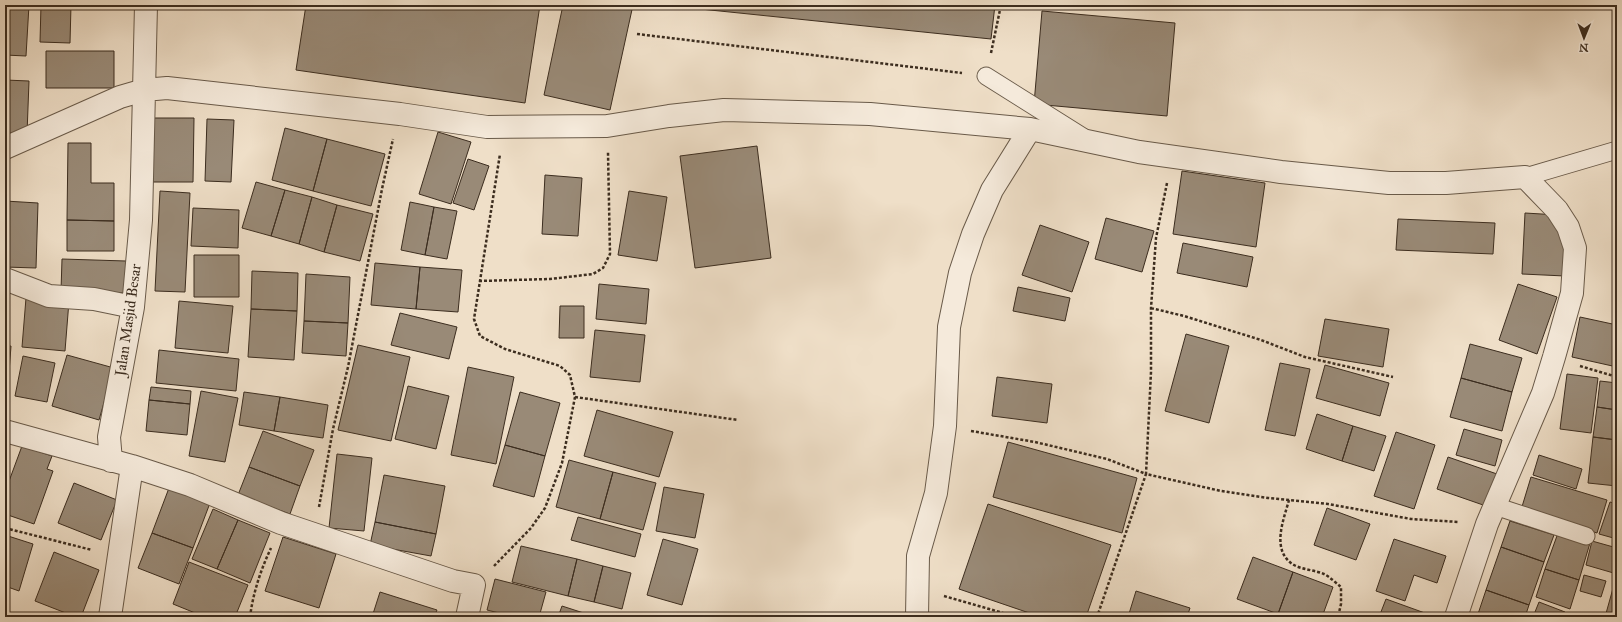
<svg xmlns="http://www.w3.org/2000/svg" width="1622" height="622" font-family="'IM FELL Great Primer',serif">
<rect width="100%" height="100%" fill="#efdfc8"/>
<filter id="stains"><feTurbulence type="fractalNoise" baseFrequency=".005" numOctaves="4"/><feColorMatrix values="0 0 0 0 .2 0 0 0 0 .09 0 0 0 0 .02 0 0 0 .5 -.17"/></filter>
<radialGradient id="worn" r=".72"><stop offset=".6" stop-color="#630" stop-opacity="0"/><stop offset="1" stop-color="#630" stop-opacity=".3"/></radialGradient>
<path fill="#998a77" stroke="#3c2d1f" d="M5,5H29L26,56L5,55Z
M41,5H71L70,43L40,42Z
M306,5H540L525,103L296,70Z
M563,5H633L610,110L544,95Z
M682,5H995L991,39L681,7Z
M1042,11L1175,23L1167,116L1034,104Z
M46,51H114V88H46Z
M5,80L29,81L27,134L5,133Z
M154,118H194L193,182H153Z
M207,119L234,120L231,182L205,181Z
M285,128L327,139L313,191L272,180Z
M438,132L471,142L451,204L419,194Z
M327,139L385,154L371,206L313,191Z
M68,143H91V183H114V221L67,220Z
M757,146L771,258L695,268L680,156Z
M468,159L489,166L474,210L453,203Z
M1182,171L1265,183L1256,247L1173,234Z
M545,175L582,178L578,236L542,234Z
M256,182L285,190L271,236L242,228Z
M285,190L312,197L299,244L271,236Z
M160,191L190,193L185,292L155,291Z
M629,191L667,197L657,261L618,255Z
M312,197L337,205L324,252L299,244Z
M5,201L38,203L36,268L5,267Z
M410,202L434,207L425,255L401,250Z
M337,205L373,214L360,261L324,252Z
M434,207L457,211L447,259L425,255Z
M193,208L239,210L238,248L191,246Z
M1525,213L1558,215V232L1567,233L1565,276L1522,274Z
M1106,218L1154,231L1142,272L1095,259Z
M1398,219L1495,223L1493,254L1396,250Z
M67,220L114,221V251H67Z
M1040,225L1089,242L1072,292L1022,275Z
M1183,243L1253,257L1247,287L1177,273Z
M194,255H239V297H194Z
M62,259L126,261L125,293L61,291Z
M375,263L420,267L416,309L371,305Z
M420,267L462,270L458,312L416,309Z
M252,271L298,273L297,311L251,309Z
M306,274L350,277L348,323L304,321Z
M599,284L649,289L646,324L596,319Z
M1518,284L1557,297L1537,354L1499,340Z
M1018,287L1070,298L1065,321L1013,311Z
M26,298L69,301L65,351L22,347Z
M179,301L233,306L228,353L175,348Z
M560,306H584V338H559Z
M251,309L297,311L294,360L248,357Z
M400,313L457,327L449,359L391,345Z
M1580,317L1617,325V367L1572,357Z
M1325,319L1389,329L1383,367L1318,356Z
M304,321L348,323L346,356L302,353Z
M595,330L645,335L640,382L590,377Z
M1186,334L1229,346L1209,423L1165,411Z
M1470,344L1522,358L1512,392L1461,378Z
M358,345L410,357L391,441L338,430Z
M5,346H11L7,399H5Z
M159,350L239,359L236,391L156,383Z
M67,355L114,368L99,420L52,406Z
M23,356L55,363L47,402L15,396Z
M1280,363L1310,369L1295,436L1265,430Z
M1325,365L1389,383L1380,416L1316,398Z
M468,367L514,377L496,464L451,455Z
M1567,374L1598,378L1591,433L1560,429Z
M997,377L1052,384L1047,423L992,416Z
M1461,378L1512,392L1502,431L1450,417Z
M1600,381L1617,383V410L1597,407Z
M408,386L449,396L436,449L395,439Z
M151,387L191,391L190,404L149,400Z
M201,391L238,398L225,462L189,456Z
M244,392L280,397L274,431L239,425Z
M520,392L560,403L545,456L505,445Z
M280,397L328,405L323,438L274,431Z
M149,400L190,404L187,435L146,431Z
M1597,407L1617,410V440L1593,437Z
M597,410L673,432L659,477L584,456Z
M1317,414L1353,426L1342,461L1306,449Z
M1353,426L1386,436L1374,471L1342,461Z
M1464,429L1502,440L1495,466L1456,455Z
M263,431L314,450L300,486L249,467Z
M1396,432L1435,445L1414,509L1374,496Z
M1593,437L1617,440V486L1588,483Z
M1008,442L1137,478L1122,533L993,497Z
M505,445L545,456L534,497L493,486Z
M22,446L52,456L47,469L53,471L34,524L5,514V492Z
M337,454L372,458L364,531L329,528Z
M1539,455L1582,469L1576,489L1533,475Z
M1448,457L1497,474L1486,506L1437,489Z
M569,460L613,472L600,519L556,507Z
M249,467L300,486L290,514L238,495Z
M613,472L656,483L643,530L600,519Z
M384,475L445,486L436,534L375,522Z
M1531,477L1607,500L1597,533L1521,510Z
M74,483L117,500L101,540L58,523Z
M664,487L704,494L695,538L656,531Z
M169,488L210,503L193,548L152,533Z
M1610,502L1617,504V539L1599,534Z
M988,504L1111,545L1086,617H1041L959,589Z
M1327,508L1370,524L1356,560L1314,545Z
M213,509L238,520L217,569L192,559Z
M578,517L641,534L635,557L571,540Z
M238,520L270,533L250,583L217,569Z
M1510,521L1554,535L1544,562L1501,547Z
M375,522L436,534L431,556L370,545Z
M152,533L193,548L179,584L138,568Z
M1558,533L1590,543L1579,580L1545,569Z
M5,535L33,544L19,591L5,586Z
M283,537L336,554L319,608L265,591Z
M663,539L698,549L682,605L647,595Z
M1394,539L1446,556L1437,583L1414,575L1405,601L1376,591Z
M1592,541L1617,548V574L1586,565Z
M521,546L577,559L568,596L512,582Z
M1501,547L1544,562L1529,605L1486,590Z
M54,552L99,570L81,617H76L35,601Z
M1253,557L1293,572L1278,614L1237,599Z
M577,559L603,566L594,602L568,596Z
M189,562L248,585L235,617H205L173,604Z
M603,566L631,573L622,609L594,602Z
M1545,569L1579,580L1570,609L1536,597Z
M1293,572L1333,587L1322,617H1285L1278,614Z
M1617,574V617H1605Z
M1584,575L1606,581L1601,597L1580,591Z
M495,579L546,592L539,617H515L487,610Z
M1486,590L1529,605L1525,617H1477Z
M1136,591L1190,608L1187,617H1128Z
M380,592L437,610L434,617H372Z
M1386,599L1436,617H1379Z
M1539,602L1565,612L1563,617H1533Z
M562,606L596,617H558Z"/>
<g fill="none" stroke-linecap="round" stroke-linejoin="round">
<g stroke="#695a49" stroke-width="19">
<path id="service" d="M986,76L1083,137
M1525,177L1617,150
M1495,506L1586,536"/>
</g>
<g stroke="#695a49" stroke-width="24">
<path id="minor" d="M5,148L120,97L144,90L167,88L400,114L487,127L607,126L669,116L724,110L870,114L1030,129L1139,152L1281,172L1389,183H1446L1525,177L1557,210L1568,227L1575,248L1572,293L1554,357L1543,393L1487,524L1456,617
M5,279L49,296L94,299L133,307
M5,431L132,466L110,617
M111,461L109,437L133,307L141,220L146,5
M132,466L190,485L281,523L453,581L474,585L467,617
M917,617L918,556L936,493L945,426L949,327L960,273L973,234L992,190L1030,129"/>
</g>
<path stroke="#3c2d1f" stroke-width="2.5" stroke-dasharray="3 2" stroke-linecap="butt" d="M637,34L962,73
M991,53L1001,5
M1167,183L1156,238L1151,308V372L1146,474L1221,491L1268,498L1328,504L1411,519L1459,522
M479,281L550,279L593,274L603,268L610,254L608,152
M1151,308L1184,316L1261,340L1305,357L1393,377
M1580,366L1617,377
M575,397L738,420
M971,431L1035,442L1107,459L1146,474L1097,617
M5,465L7,459
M1289,500C1284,519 1270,551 1294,565C1303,570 1315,570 1324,574C1330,577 1336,583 1341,587V604L1338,617
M319,507L333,429L348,367L382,189L393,139
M5,528L92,550
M494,566L531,528L545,508L562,463L575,397L570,375L560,366L505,349L480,336L474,319L500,154
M944,596L1017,617
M250,617C253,593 261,569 271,548"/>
<use href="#service" stroke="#f5eadb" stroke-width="17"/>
<use href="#minor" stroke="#f5eadb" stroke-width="22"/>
</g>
<g text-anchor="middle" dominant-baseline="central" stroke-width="3" stroke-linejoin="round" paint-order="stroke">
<g font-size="15" fill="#3c2d1f" stroke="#f5eadb">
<text transform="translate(128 320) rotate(-82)">Jalan Masjid Besar</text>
</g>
</g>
<rect width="1622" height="622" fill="none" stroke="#efdfc8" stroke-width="20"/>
<rect x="6" y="6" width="1610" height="610" fill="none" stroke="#3c2d1f" stroke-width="2"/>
<rect x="10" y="10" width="1602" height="602" fill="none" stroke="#3c2d1f"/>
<g transform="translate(1584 38) rotate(181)" stroke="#f5eadb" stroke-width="3" paint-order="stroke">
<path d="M0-3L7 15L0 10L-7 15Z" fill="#3c2d1f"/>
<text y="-6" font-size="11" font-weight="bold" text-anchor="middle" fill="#3c2d1f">N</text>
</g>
<rect width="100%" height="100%" filter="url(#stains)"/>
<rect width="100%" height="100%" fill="url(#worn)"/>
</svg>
